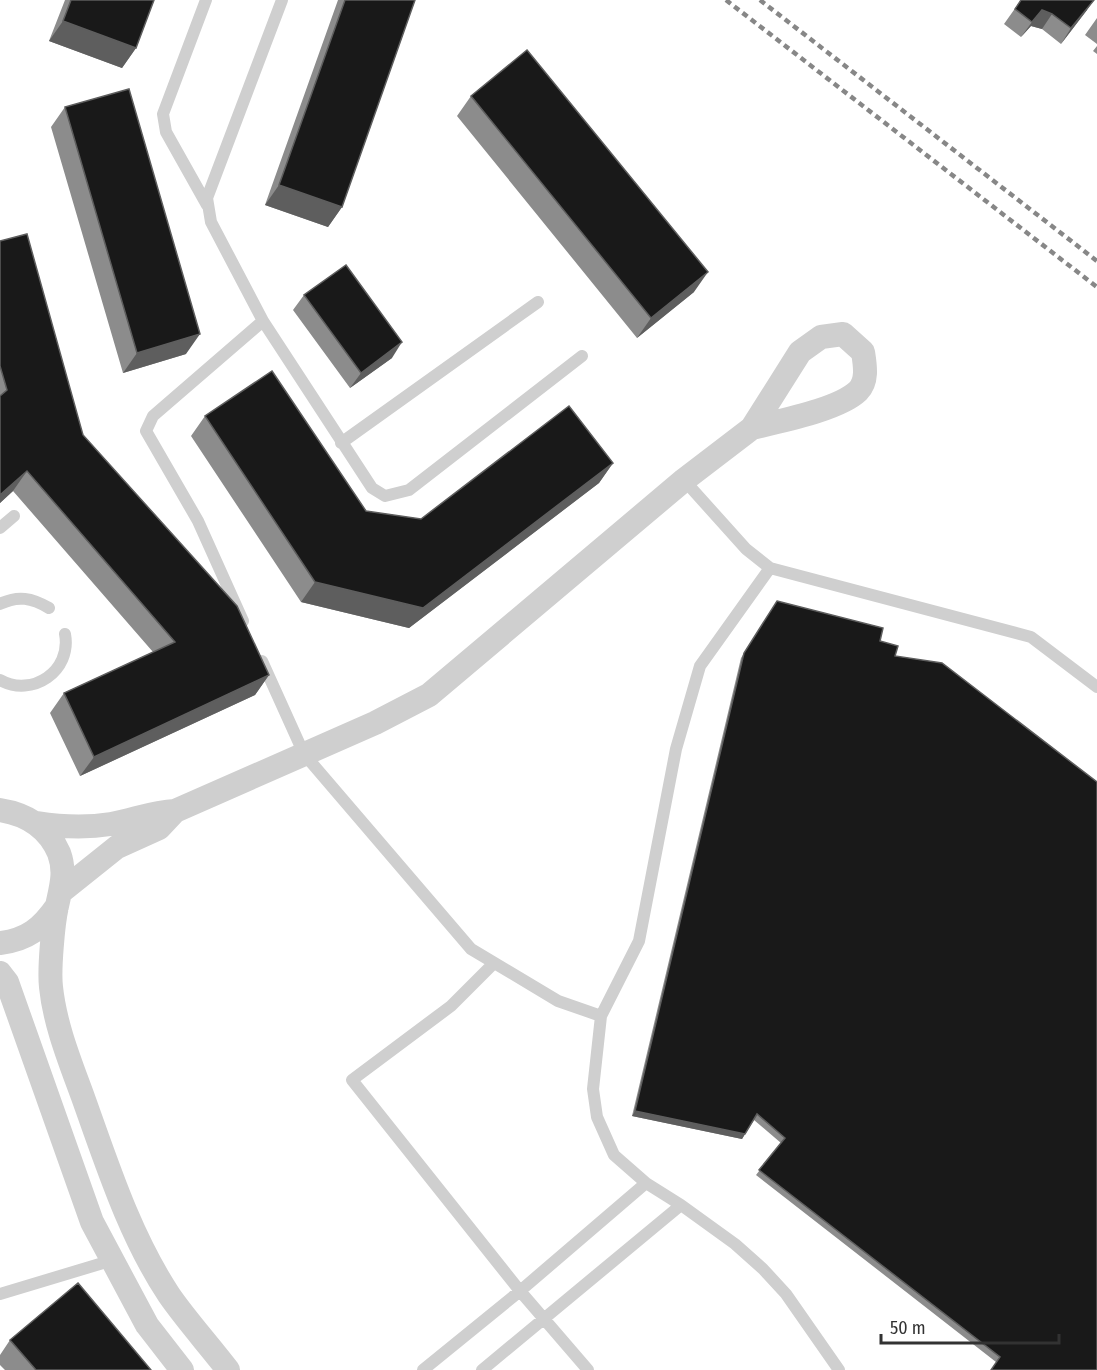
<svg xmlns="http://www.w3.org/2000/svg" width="1097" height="1370" font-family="'Fira Sans Condensed',sans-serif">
<rect width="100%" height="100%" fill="#fff"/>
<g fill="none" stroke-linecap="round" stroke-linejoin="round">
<path stroke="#cfcfcf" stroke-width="12" d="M206,0L163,114L166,132L207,205
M282,0L207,198L211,222L263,321L372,488L385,496L409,490L582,356
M341,443L538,302
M684,480L746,549L770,568
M0,528L14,516
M0,604C18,595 32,598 49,608
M243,621L198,521L146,431L153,416L263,321
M262,661L304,754L471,949L558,1001L601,1016
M0,680C32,698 72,671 65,634
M493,964L451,1006L352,1080L520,1291L588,1370
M0,1294L113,1260
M423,1370L520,1291L646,1183
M482,1370L681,1205
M839,1370L786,1294L763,1269L735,1244L681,1205L646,1183L614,1155L597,1117L593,1089L601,1016L639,941L676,749L700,666L770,568L1031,637L1097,687"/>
<path stroke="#cfcfcf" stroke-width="24" d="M0,810C26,814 48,827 59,853C66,872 61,887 57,906C53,923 49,970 51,987C55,1026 71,1064 84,1100C108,1167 130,1236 169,1295C187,1321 209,1345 228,1370
M37,823C62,827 86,828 111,824C134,820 152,812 175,811L375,723L429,695L684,480L752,428L800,352L821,337L843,334L863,352C865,365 868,381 858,391C838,410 779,421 752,428
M62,891L117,847L159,828L175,811
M0,943C27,940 42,928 57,906
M0,973L7,982L92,1222L147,1325L182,1370"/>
<path stroke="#878787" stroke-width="4.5" stroke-dasharray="6 4.5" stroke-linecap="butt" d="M726,0L1097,287
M760,0L1097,261"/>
</g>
<path fill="#8c8c8c" d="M65,0H154L136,48L122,68L49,41Z
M338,0H415L342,207L328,227L265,205Z
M1021,0L1087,10L1061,44L1042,29L1031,26L1021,37L1004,24Z
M1097,18V44L1085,35Z
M1097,46V54L1093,51Z
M471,96L694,292L637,338L457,116Z
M65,107L186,354L123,373L51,127Z
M0,241L83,435L269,675L255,695L80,776L50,713L64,693L153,652L13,491L0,503Z
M304,295L392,358L350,388L293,310Z
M205,416L366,511L421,519L613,463L599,483L409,628L301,602L191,436Z
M777,601L880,641L895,656L1097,1370L996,1362L756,1175L781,1143L754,1120L742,1139L632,1116L741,658Z
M10,1340L151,1370H5L0,1365V1355Z"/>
<path fill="#5e5e5e" d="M1094,0L1087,10L1061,44L1071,28Z
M1042,10L1052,14L1042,29L1031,26L1021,37L1032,22Z
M63,21L136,48L122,68L49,41Z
M279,185L342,207L328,227L265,205Z
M708,272L694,292L637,338L651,318Z
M200,334L186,354L123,373L137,353Z
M402,342L392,358L350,388L361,373Z
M613,463L599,483L409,628L301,602L315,582Z
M27,471L13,491L0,503V495Z
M269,675L255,695L80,776L94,757Z
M635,1111L745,1134L742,1139L632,1116Z"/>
<path fill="#191919" stroke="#5e5e5e" stroke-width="1.5" d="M71,0H154L136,48L63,21Z
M345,0H415L342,207L279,185Z
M1021,0H1094L1071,28L1052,14L1042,10L1032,22L1015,9Z
M527,50L708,272L651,318L471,96Z
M129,89L200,334L137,353L65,107Z
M27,234L83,435L237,606L269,675L94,757L64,693L175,642L27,471L0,495V396L7,390L0,366V241Z
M346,265L402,342L361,373L304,295Z
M272,371L366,511L421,519L569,406L613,463L423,608L315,582L205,416Z
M777,601L883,628L880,641L898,646L895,656L942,663L1097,782V1370H991L1000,1357L759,1170L785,1138L757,1114L745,1134L635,1111L744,653Z
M78,1283L151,1370H36L10,1340Z"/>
<path d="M881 1334v9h178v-9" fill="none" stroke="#323232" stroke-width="3"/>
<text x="890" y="1334" font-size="18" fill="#323232" stroke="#ffffff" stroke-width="4.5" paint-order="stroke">50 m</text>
</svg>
